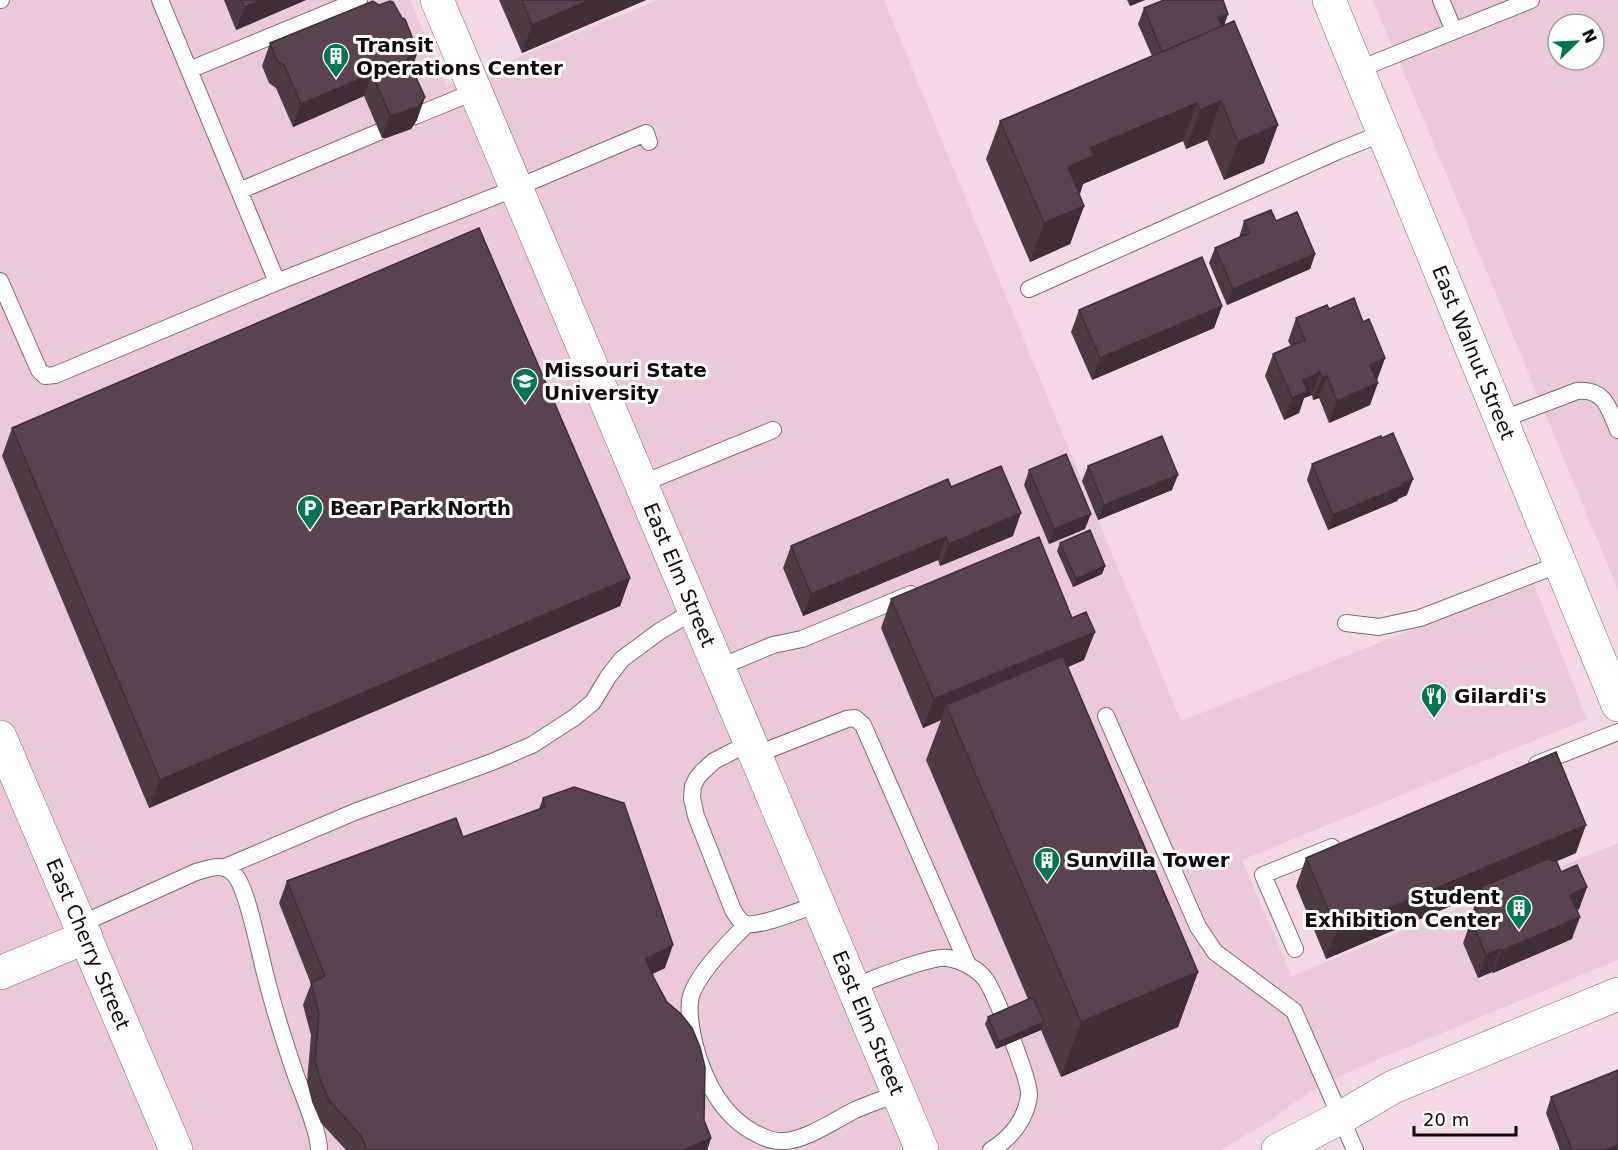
<svg xmlns="http://www.w3.org/2000/svg" width="1618" height="1150" font-family="'DejaVu Sans',sans-serif">
<rect width="100%" height="100%" fill="#f4d8e5"/>
<path fill="#ecc9da" fill-rule="evenodd" d="M0,0H410L447,86L658,0H884L1181,721L1533,582L1587,719L1242,860L1292,976L1618,843V960L1355,1069L1311,1091L1265,1124L1221,1150H0Z
M1372,0H1618V590L1421,113ZM1558,24H1594V60H1558Z"/>
<g fill="none" stroke-linecap="round" stroke-linejoin="round">
<g stroke="#7f6772" stroke-width="18">
<path id="service" d="M0,0H1
M160,0L277,282L516,188L646,133L649,142
M1441,0L1454,31
M189,70L359,0
M1357,70L1531,0
M415,116L476,91
M239,191L379,132
M0,281L39,370L45,376L55,375L277,282
M1029,289L1338,151L1383,133
M1501,420L1577,391C1605,388 1609,409 1618,430
M641,484L773,430
M1346,623L1379,627L1420,618L1560,564
M718,668L773,645L802,639L911,594
M1106,716L1198,927L1215,952L1294,1011L1355,1150
M749,743L714,761L702,772L697,778L693,786L692,798L696,816L733,910C736,915 740,922 746,924C760,927 803,909 818,904
M755,755L847,719L855,718L863,725L968,965
M1537,764L1618,732
M225,867L357,811L492,762L532,745L575,717L593,702L608,677L622,659L660,631L694,611
M81,924L196,872C210,868 223,862 234,874C246,886 255,934 260,952C269,994 282,1035 296,1076C303,1095 319,1131 319,1150
M747,924C730,941 698,973 691,996C688,1006 690,1016 691,1027C698,1069 718,1116 759,1135C765,1138 773,1141 780,1141C802,1143 835,1120 855,1110C869,1104 883,1099 897,1094
M1295,949L1263,875L1332,847
M852,987C872,980 930,955 948,958C961,960 978,969 986,980C995,994 1031,1082 1029,1096C1026,1119 1011,1138 991,1150"/>
</g>
<g stroke="#7f6772" stroke-width="34">
<g id="minor">
<path id="s1" d="M437,0L922,1150"/>
<path id="s2" d="M1329,0L1618,705"/>
<path d="M0,973L86,937"/>
<path d="M1278,1150L1342,1117L1393,1087L1618,994"/>
</g>
</g>
<g stroke="#7f6772" stroke-width="34">
<g id="tertiary">
<path id="s3" d="M0,737L176,1150"/>
</g>
</g>
<use href="#service" stroke="#fff" stroke-width="16"/>
<use href="#minor" stroke="#fff" stroke-width="33"/>
<use href="#tertiary" stroke="#fff" stroke-width="33"/>
</g>
<path fill="#4d3a43" d="M224,0H306L236,30Z
M499,0H646L522,53Z
M1127,0H1145L1130,6Z
M1144,8L1228,14L1224,25L1264,163L1224,180L1207,140L1186,149L1183,141L1083,184L1079,194L1084,206L1070,244L1030,262L986,159L1000,121L1152,56L1138,24Z
M402,18L412,68L417,120L411,129L386,138H382L364,96L293,127L276,88L269,83L262,66L270,43Z
M1244,221H1276L1315,254L1310,269L1227,305L1209,263L1215,248L1239,238Z
M1222,306L1214,328L1092,380L1071,332L1079,310Z
M1329,309L1363,322L1385,358L1377,380L1370,405L1329,423L1319,398L1313,400L1312,395L1304,398L1299,413L1284,420L1265,376L1273,354L1291,346L1288,341L1296,318Z
M12,428L630,578L620,606L149,808L2,456Z
M1312,464L1407,495L1398,499L1397,501L1328,530L1307,480Z
M1088,466L1172,490L1098,520L1082,481Z
M1029,470L1085,529L1049,544L1024,485Z
M951,487L1013,536L940,566L938,560L803,616L783,568L791,546Z
M1060,543L1105,566L1102,574L1073,587L1057,551Z
M891,599L1084,660L1068,667L1198,972L1178,1027L1061,1077L1041,1030L996,1049L985,1024L988,1017L1028,999L926,760L941,720L923,728L881,628Z
M543,798L665,968L652,974L704,1120L711,1138L707,1150H346L321,1123L312,1102L307,1082L311,1035L303,1005L311,984L279,903L287,881L463,837L539,809Z
M1576,853L1555,862L1561,872L1587,887L1579,909L1577,910L1572,939L1493,973L1492,972L1478,978L1463,943L1474,912L1473,910L1479,894L1326,959L1296,886L1306,858Z
M1551,1097L1618,1150H1560L1546,1113Z"/>
<path fill="#3e2f37" d="M262,0H306L236,30L245,7Z
M590,0H646L522,53L532,25Z
M1132,0H1145L1130,6Z
M1228,14L1223,29L1218,18Z
M417,54L409,77L407,58Z
M372,74L364,96L293,127L301,104Z
M425,97L417,120L411,129L386,138H382L390,115Z
M1221,101L1207,140L1186,149L1200,110Z
M1197,103L1183,141L1083,184L1080,194L1068,167L1090,148Z
M1278,125L1264,163L1224,180L1238,142Z
M1084,206L1070,244L1030,262L1044,223Z
M1315,254L1310,269L1227,305L1233,289Z
M1222,306L1214,328L1092,380L1100,358Z
M1385,358L1377,380L1370,365Z
M1320,372L1312,395L1304,398L1299,413L1284,420L1292,398L1303,380Z
M1327,376L1319,398L1313,400L1322,378Z
M1378,383L1370,405L1329,423L1337,401Z
M1178,475L1172,490L1098,520L1104,505Z
M1413,479L1407,495L1398,499L1397,501L1328,530L1333,515Z
M1021,513L1013,536L940,566L949,544Z
M1091,514L1085,529L1049,544L1054,529Z
M946,537L938,560L803,616L811,594Z
M1105,566L1102,574L1073,587L1076,579Z
M630,578L620,606L149,808L160,780Z
M1095,632L1084,660L951,716L946,705L941,720L923,728L934,699Z
M1586,825L1576,853L1484,892L1481,887L1479,894L1326,959L1337,930Z
M1587,887L1579,909L1562,917L1570,895Z
M1580,917L1572,939L1493,973L1501,951Z
M673,945L665,968L638,981L646,959Z
M1500,949L1492,972L1478,978L1486,955Z
M1198,972L1178,1027L1061,1077L1081,1022Z
M1044,1022L1041,1030L996,1049L999,1042Z
M711,1138L707,1150H684Z
M1618,1145V1150H1605Z"/>
<path fill="#59434e" stroke="#3e2f37" stroke-width="1.5" d="M241,0H262L245,7Z
M522,0H590L532,25Z
M1164,0H1223L1228,14L1218,18L1222,26L1162,52L1144,8Z
M373,1L379,5L390,1L393,2L402,18L405,19L417,50V54L407,58L425,97L419,106L394,115H390L372,74L301,104L284,65L277,61L270,43Z
M1234,21L1278,125L1238,142L1221,101L1200,110L1197,103L1090,148L1094,156L1068,167L1084,206L1044,223L1000,121Z
M1271,210L1276,221L1297,212L1315,254L1233,289L1215,248L1249,233L1244,221Z
M479,228L630,578L160,780L12,428Z
M1202,257L1222,306L1100,358L1079,310Z
M1354,298L1363,322L1369,319L1385,358L1370,365L1378,383L1337,401L1327,376L1322,378L1320,372L1303,380L1307,391L1292,398L1273,354L1305,340L1296,318L1327,305L1329,309Z
M1393,433L1413,479L1402,484V486L1333,515L1312,464L1381,436L1382,438Z
M1162,436L1178,475L1104,505L1088,466Z
M1066,454L1091,514L1054,529L1029,470Z
M1001,466L1021,513L949,544L946,537L811,594L791,546L948,479L951,487Z
M1090,530L1105,566L1076,579L1060,543Z
M1039,537L1072,618L1086,612L1095,632L934,699L891,599Z
M1063,656L1198,972L1081,1022L946,705Z
M1556,752L1586,825L1337,930L1306,858Z
M574,787L624,803L673,945L646,959L654,978L667,1002L681,1014L692,1028L700,1047L705,1067L704,1120L711,1138L684,1150H367L361,1136L329,1100L320,1079L315,1060L319,1013L311,983L325,976L287,881L456,818L463,837L545,807L543,798Z
M1548,859L1557,862L1561,872L1577,865L1587,887L1570,895L1580,917L1501,951L1500,949L1486,955L1471,920L1475,910L1488,903L1481,887Z
M1033,997L1044,1022L999,1042L988,1017Z
M1618,1070V1145L1605,1150H1572L1551,1097Z"/>
<defs>
<g id="building-pin" transform="scale(1.35)"><path d="M0 17L-7.5 6A9.5 9.5 0 1 1 7.5 6Z" fill="#007652" stroke="#fff"/><path d="M-4-6H4V6H1V3H-1V6H-4ZM-2.5-4.3h1.7v1.8h-1.7ZM.8-4.3h1.7v1.8H.8ZM-2.5-1h1.7V.8h-1.7ZM.8-1h1.7V.8H.8Z" fill="#fff"/></g>
<g id="university-pin" transform="scale(1.35)"><path d="M0 17L-7.5 6A9.5 9.5 0 1 1 7.5 6Z" fill="#007652" stroke="#fff"/><path d="M0-5L7-2L0 1L-7-2ZM-4 1L0 2.5L4 1V4Q0 6-4 4Z" fill="#fff"/></g>
<g id="parking-pin" transform="scale(1.35)"><path d="M0 17L-7.5 6A9.5 9.5 0 1 1 7.5 6Z" fill="#007652" stroke="#fff"/><path d="M-3.5-5.5H1a3.5 3.5 0 0 1 0 7H-1V5.5H-3.5ZM-1-3.4V-.6H.8a1.4 1.4 0 0 0 0-2.8Z" fill="#fff"/></g>
<g id="restaurant-pin" transform="scale(1.35)"><path d="M0 17L-7.5 6A9.5 9.5 0 1 1 7.5 6Z" fill="#007652" stroke="#fff"/><path d="M-5-6h1v4h1v-4h1v4h1v-4h1v5L-1.5 .5V6h-2V.5L-5-1ZM5-6V6H3V1.5H1.5Q1.5-4 5-6Z" fill="#fff"/></g>
</defs>
<g fill-rule="evenodd">
<use href="#building-pin" x="336" y="56"/>
<use href="#university-pin" x="525" y="381"/>
<use href="#parking-pin" x="310" y="508"/>
<use href="#restaurant-pin" x="1434" y="696"/>
<use href="#building-pin" x="1047" y="860"/>
<use href="#building-pin" x="1519" y="908"/>
</g>
<g text-anchor="middle" dominant-baseline="central" stroke-width="6" stroke-linejoin="round" paint-order="stroke">
<g font-size="20" font-weight="bold" fill="#11080d" stroke="#fff" text-anchor="start">
<text x="356" y="45">Transit<tspan x="356" dy="23">Operations Center</tspan></text>
<text x="544" y="370">Missouri State<tspan x="544" dy="23">University</tspan></text>
<text x="330" y="508">Bear Park North</text>
<text x="1454" y="696">Gilardi's</text>
<text x="1066" y="860">Sunvilla Tower</text>
<text x="1500" y="897" text-anchor="end">Student<tspan x="1500" dy="23">Exhibition Center</tspan></text>
</g>
<g font-size="20" fill="#11080d" stroke="#fff">
<text stroke="none"><textPath href="#s2" startOffset="381">East Walnut Street</textPath></text>
<text stroke="none"><textPath href="#s1" startOffset="624">East Elm Street</textPath></text>
<text stroke="none"><textPath href="#s3" startOffset="225">East Cherry Street</textPath></text>
<text stroke="none"><textPath href="#s1" startOffset="1110">East Elm Street</textPath></text>
</g>
</g>
<g transform="translate(1576 42) rotate(66)"><circle r="28" fill="#ffffff" stroke="#a09c9e" stroke-width="1.5"/>
<path d="M0-4.5L10 22L0 15L-10 22Z" fill="#007652"/>
<text y="-9" font-size="16" font-weight="bold" text-anchor="middle" fill="#11080d">N</text>
</g>
<path d="M1414 1126v9h102v-9" fill="none" stroke="#11080d" stroke-width="3"/>
<text x="1423" y="1126" font-size="18" fill="#11080d" stroke="#ffffff" stroke-width="4.5" paint-order="stroke">20 m</text>
</svg>
